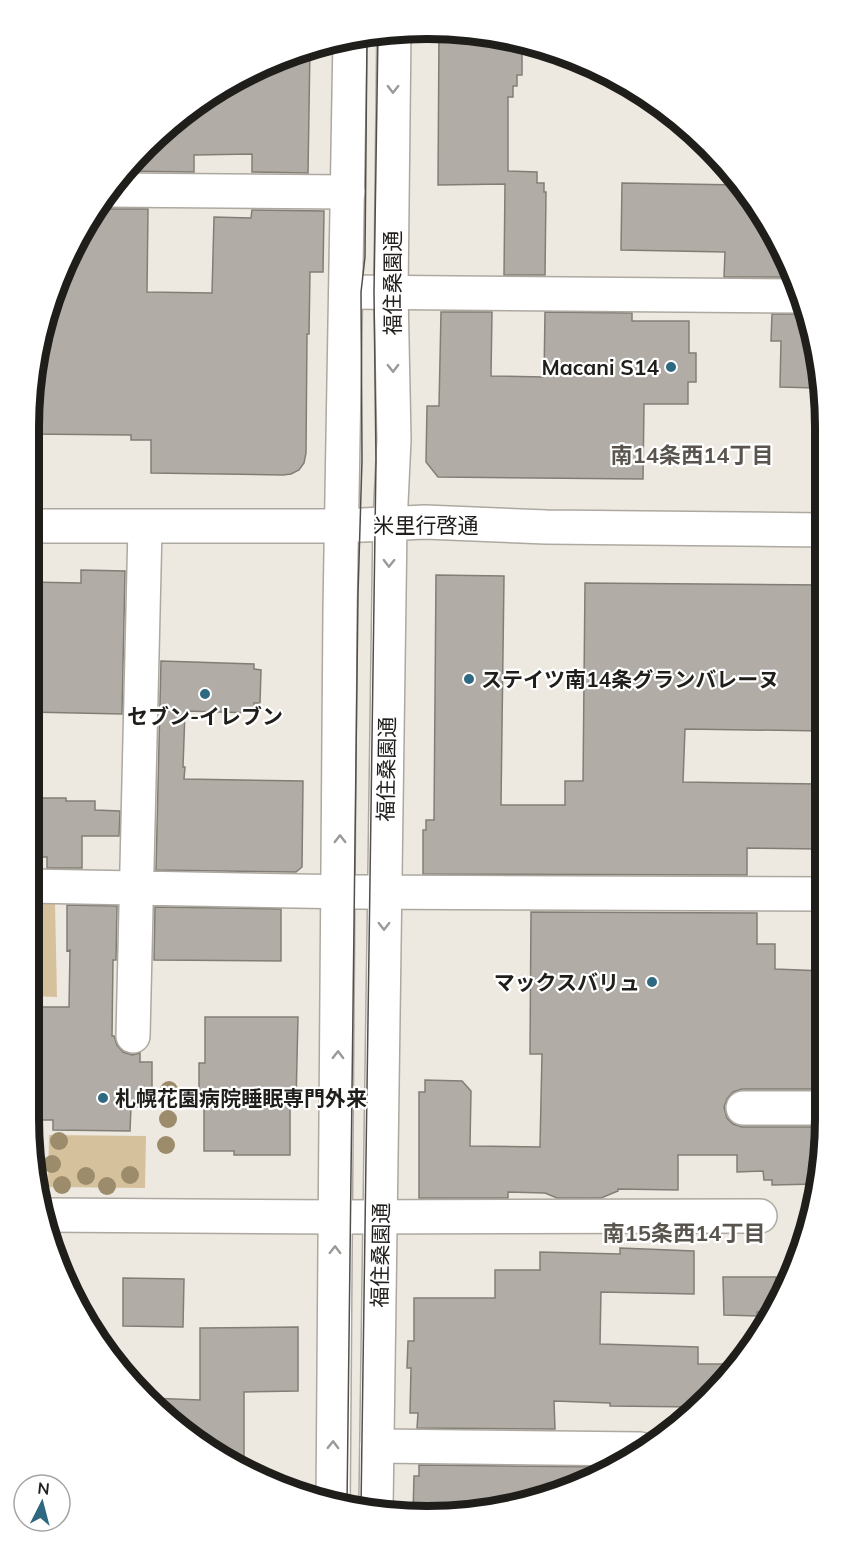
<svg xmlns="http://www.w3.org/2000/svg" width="854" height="1545" font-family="Mulish,'Noto Sans JP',sans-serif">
<rect width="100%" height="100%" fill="#eee9e0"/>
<path fill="#d6c19d" d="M29,903H55L57,997L29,996Z
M49,1135L146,1136L145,1188L48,1187Z"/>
<path fill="#b1aca5" stroke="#827e76" stroke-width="1.5" d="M439,31L479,32L522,42V75H517V86H513V97H508V171L537,172V183H544V192H546L545,275H504L505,184L438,185Z
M310,47L308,173L252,172V154L194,155V172L122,171L184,111L233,80L251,81V70Z
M622,183L741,185L759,206L794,277H724L725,252L621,250Z
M98,205L109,209H148L147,292L212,293L214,217L251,218L252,210L324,211L323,272H310L309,334H307L306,453L304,463L299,470L291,474L283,475L151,473V440H131V435L29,434V401L42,324L82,228Z
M441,312H492L491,376L544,377L545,312L632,313V321H689V353H696V382H688V404H644L643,479L438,477L426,462L427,406H439Z
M772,314H808L817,352L816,388L780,387L781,341H771Z
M81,570L125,571L122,714L29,712V582L81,583Z
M436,575L504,576L501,805H565V781H583L585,583L823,585V731L685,729L683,782L819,784L818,849L747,848V875L423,874V830H426V820H434Z
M161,661L254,664V669L261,670L260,703H254V713L185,711L183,767H185L184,779L303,781L302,867L296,872L156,870Z
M29,798H66V801H95V810L120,811L119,836H82V868H47V857H29Z
M67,905L117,906L116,960H113L112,1036H114L117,1045L123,1052L132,1055L140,1053V1062H152V1107H131L130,1131L53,1130V1120H29V1007H69L70,950L67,951Z
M155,907L281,909V961L154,960Z
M531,912L757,913V944H775V969L824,971V1089H742L733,1092L727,1099L724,1107L727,1118L733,1124L742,1127H816L817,1184L772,1185V1180H764L763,1171L737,1172V1155H678V1190L618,1189V1191L601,1198H557L545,1193L508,1192V1198H419V1092H425V1080L462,1081L471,1091L470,1146L540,1147L542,1054H530Z
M205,1017H298L296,1103H290V1155H234V1151H204V1106H199V1063H205Z
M620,1248L694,1251V1294L601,1292L600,1344L698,1347V1364H734L699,1407L610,1406V1403L554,1401L555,1429L417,1428L418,1413H410L411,1368H407L408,1341H414V1298H495V1270H540V1252L620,1254Z
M723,1277H776V1307L774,1312H757V1316L724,1315Z
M123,1278L184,1279L183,1327L123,1326Z
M298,1327V1391L244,1392V1456H240L239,1465L206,1450L151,1398L200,1400V1328Z
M419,1465L610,1467L580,1486L510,1502L464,1501V1513L453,1516L413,1512L414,1476H419Z"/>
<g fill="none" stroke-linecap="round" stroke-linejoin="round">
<g stroke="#ada8a0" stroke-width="36">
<path id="minor" d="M109,190L348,192
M346,292L803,296
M29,886L354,892L824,894
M133,1036L145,527
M743,1108H825
M44,1215L336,1217L760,1216
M377,1446L640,1449"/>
</g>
<g stroke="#ada8a0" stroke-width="36">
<path id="tertiary" d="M29,526H342L425,522L546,527L823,530
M333,1504L340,610L350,38
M376,1508L390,524L394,440L391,292L394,30"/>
</g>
<use href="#minor" stroke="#fff" stroke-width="33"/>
<use href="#tertiary" stroke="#fff" stroke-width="33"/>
<path stroke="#524f4a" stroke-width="1.5" d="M347,1505L358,594L362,460L361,292L365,257L367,35
M361,1507L376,461L374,292L378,33"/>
</g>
<g fill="#9d8c6b">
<circle cx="169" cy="1090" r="9"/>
<circle cx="168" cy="1119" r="9"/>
<circle cx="59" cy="1141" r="9"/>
<circle cx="166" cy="1145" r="9"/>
<circle cx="52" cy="1164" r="9"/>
<circle cx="130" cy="1175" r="9"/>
<circle cx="86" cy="1176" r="9"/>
<circle cx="62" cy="1185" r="9"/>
<circle cx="107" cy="1186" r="9"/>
</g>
<defs><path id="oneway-chevron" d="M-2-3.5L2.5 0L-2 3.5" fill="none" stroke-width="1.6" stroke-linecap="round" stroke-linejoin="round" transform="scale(1.5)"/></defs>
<g stroke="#9b9a98">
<use href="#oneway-chevron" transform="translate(393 89) rotate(91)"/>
<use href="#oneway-chevron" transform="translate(393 368) rotate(89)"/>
<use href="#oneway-chevron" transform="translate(389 563) rotate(91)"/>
<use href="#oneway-chevron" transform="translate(340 839) rotate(-90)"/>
<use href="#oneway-chevron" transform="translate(384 926) rotate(90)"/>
<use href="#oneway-chevron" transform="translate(338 1055) rotate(-89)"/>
<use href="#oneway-chevron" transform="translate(335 1250) rotate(-89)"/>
<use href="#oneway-chevron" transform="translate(333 1445) rotate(-89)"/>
</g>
<g fill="#2f6881" stroke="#fff" stroke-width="2">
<circle cx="671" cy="367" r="6"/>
<circle cx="469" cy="679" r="6"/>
<circle cx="205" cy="694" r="6"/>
<circle cx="652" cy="982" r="6"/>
<circle cx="103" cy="1098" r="6"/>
</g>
<g text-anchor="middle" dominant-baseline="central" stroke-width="4.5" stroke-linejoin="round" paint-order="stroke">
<g font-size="21" fill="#201e1b" stroke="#fff">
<text transform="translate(392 283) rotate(-90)">福住桑園通</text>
<text x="426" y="525">米里行啓通</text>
<text transform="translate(386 769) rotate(-89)">福住桑園通</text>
<text transform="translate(380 1255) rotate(-89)">福住桑園通</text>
</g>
<g font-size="21" font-weight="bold" fill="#201e1b" stroke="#fff" text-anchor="end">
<text x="659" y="367">Macani S14</text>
<text x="481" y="679" text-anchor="start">ステイツ南14条グランバレーヌ</text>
<text x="205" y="716" text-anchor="middle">セブン-イレブン</text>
<text x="640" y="982">マックスバリュ</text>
<text x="115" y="1098" text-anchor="start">札幌花園病院睡眠専門外来</text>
</g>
<g font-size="22" font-weight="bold" fill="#59554e" stroke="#fff">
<text x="692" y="455">南14条西14丁目</text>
<text x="684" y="1233">南15条西14丁目</text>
</g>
</g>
<path d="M0 0H854V1545H0ZM427 39H427A388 388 0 0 1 815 427V1118A388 388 0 0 1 427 1506H427A388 388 0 0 1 39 1118V427A388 388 0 0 1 427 39Z" fill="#fff" fill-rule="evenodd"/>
<path fill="none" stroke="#201e1b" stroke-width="8" d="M427 39H427A388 388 0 0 1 815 427V1118A388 388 0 0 1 427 1506H427A388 388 0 0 1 39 1118V427A388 388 0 0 1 427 39Z"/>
<g transform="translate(42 1503) rotate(6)"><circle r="28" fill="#ffffff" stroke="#a6a5a4" stroke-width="1.5"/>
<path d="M0-4.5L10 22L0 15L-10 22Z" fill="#2f6881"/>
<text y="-9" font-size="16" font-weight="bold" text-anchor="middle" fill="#201e1b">N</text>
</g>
</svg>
